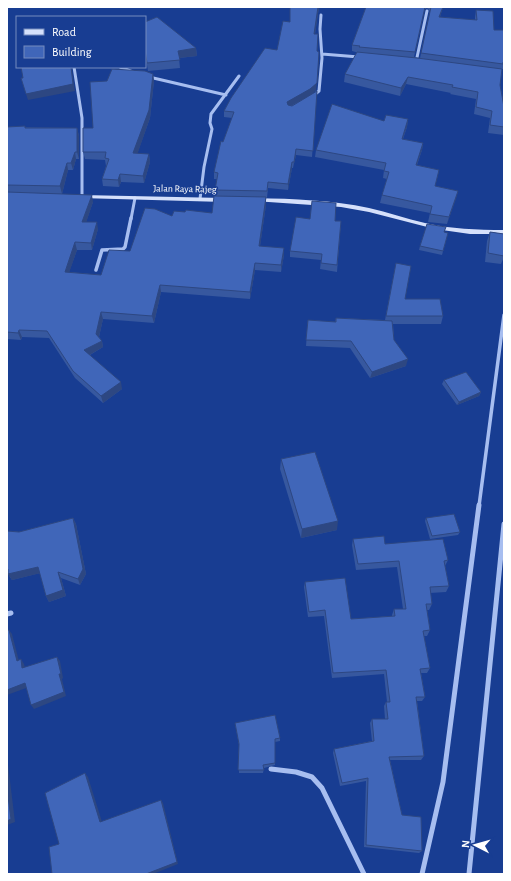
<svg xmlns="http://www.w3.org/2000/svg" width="511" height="881" font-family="'Alegreya Sans',sans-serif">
<rect width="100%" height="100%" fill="#183d92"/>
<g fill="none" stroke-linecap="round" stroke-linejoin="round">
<path stroke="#a7bef0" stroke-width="3" d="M322,54L359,57
M416,62L427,11
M74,67L82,118V197
M120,67L133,72
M149,77L226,95
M314,95L319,91L322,58L320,29L321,15
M200,199L204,167L212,129L210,123L211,114L239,76
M131,219L135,198"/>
<path stroke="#a7bef0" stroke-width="3.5" d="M96,270L102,250L123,249L125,247L131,218
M479,506L504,315"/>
<path stroke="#a7bef0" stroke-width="5" d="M7,614L11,613
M271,769L296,772L312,777L322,788L364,874
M422,874L443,782L479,505
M469,874L504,524"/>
<path fill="#d5e0fb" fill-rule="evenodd" d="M82,195L224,198L227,200L224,202L80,198L79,197Z
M256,198C294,199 332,200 369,208C388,212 406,219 425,223C451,229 477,230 504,230V234H470L435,229L369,212L341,207L254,201V199Z"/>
</g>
<path fill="#37589f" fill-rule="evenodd" d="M290,7H319L315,34L317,51L316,90L310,95L317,91L312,157L296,155L293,168H292L288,190L268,188L267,198H266V205L260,246L284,255L281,272L255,270L250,299L161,292L154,323L103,319L99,337L102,341L103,347L90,355L122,389L103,403L75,378L49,338L22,337L21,340L7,339V127L77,128L79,136V159H76L73,170H68L62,194L19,193L93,202L86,222L98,229L92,250H77L69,272L101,275L172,216L185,212L212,213L216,196L215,190L217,179H214V172L223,142L232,118L224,117V111L277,50L290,22Z
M366,7H443L440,17L475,20V17L476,10L494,30H504V69H502L500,85L504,107V135L488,133L490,118L474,114L476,99L450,94L451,93L406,84L400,96L344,82L345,74L359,53L352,51V45ZM427,8L430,11L420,58L414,57L424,10Z
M145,22L196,48L197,56L179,58L180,68L148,71L145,53Z
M153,74L154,81L150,118L137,154H149L150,162L144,183L121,182L119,187L103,186L102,179L106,166L105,160L85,159L83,152L93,128L107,81Z
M408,119L407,127L403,139L423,143L422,150L417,165L439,170L435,186L458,191L447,224L428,222L430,213L380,203L382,195L387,179L383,178L384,170L315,157L316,150L384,121Z
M335,221H341L337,272L320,269L321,260L290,257V251Z
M490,232L504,234V257L501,264L485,262L487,241Z
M448,233L442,255L419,250L420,246Z
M396,263L405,299L443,316L441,324H393L394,340L406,366L370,378L350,348L306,346L308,320L335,322L336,318L385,320Z
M444,380L481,392L479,396L457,405L442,384Z
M281,459L337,530L301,538L280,469Z
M73,518L76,524L86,574L80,585L61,578L66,596L49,602L46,596L40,573L12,580L8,574H7V531L19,532Z
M426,518L460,532L458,535L430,539L425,521Z
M353,539L385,544L448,560L445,566L449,586L446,592L430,593L432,604L429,610H427L430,630L427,636H424L430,668L427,673H421L425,697L422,701H417L424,756L421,760H390L402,815L422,851L419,853L364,847L366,781L340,786L333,753L334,749L372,741L370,723L372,719H385L384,706L386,702H387L384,674L332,678L324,616L308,617L304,587L305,582L351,619L392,616V615L394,609H403L397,567L356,570L352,545Z
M235,723L280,738V741L275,742V765L264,768L263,773H239V745Z"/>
<path fill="#2d4782" d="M318,7H319L314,40V34Z
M443,7L438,23L439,17Z
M196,48L197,56L179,58L178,51Z
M319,52L316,90L309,96L287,108V102Z
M71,67L75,91L28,100L26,94Z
M153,74L154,81L150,118L135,161L133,153Z
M408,77L406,84L400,96L401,88Z
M408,119L407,127L400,146L402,139Z
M77,128L79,136V159L77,152Z
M423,143L422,150L414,172L416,165Z
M296,149V155L293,168L294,162Z
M75,152L76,159L73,170L71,163Z
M149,154L150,162L144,183L143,176Z
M292,162V168L288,190V184Z
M67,163L68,170L62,194L60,186Z
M120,174L121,182L119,187L118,180Z
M458,191L456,199L447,224L449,217Z
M92,195L93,202L84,229L82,222Z
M266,197V205L259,253V246Z
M97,222L98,229L92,250L91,243Z
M75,242L77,250L67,279L65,272Z
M284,248V255L281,272V265Z
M255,263V270L250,299V292Z
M160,285L161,292L154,323L152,316Z
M101,312L103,319L98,341L96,334Z
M19,330L22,337L21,340L18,333Z
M102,341L103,347L86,357L84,350Z
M408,359L406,366L370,378L372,372Z
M121,382L122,389L103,403L101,396Z
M481,392L479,396L457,405L459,402Z
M73,518L76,524L86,574L80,585L78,579Z
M338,521L337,530L301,538L302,529Z
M38,567L41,573L12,580L8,574Z
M58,572L61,578L66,596L49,602L46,596Z
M9,630L12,634L20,665L17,661Z
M57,657L60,661L63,678L62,679L66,696L34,709L31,705L59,674Z
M21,659L24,664L26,672L22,668Z
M25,683L29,687L7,695V690Z
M7,756L15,822L7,825Z
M85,773L88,777L103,825L100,822Z
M161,800L163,803L178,864L153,874H146Z"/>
<path fill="#4066b9" stroke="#2d4782" d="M290,7H318L314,34H318L317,51L319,52L317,83L310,89L287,102L288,105L292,106L317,91L313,151L296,149L294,162H292L288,184L268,182L267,191L215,190L218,173L214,172L221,141L223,142L234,112L224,111L231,98L265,48L277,50L283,21L290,22Z
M366,7H425L415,52L359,47L360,46L352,45Z
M431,7H443L439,17L477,20L476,10L493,11L494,30H504V62H503V64L421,53Z
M157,17L196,48L178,51L180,60L147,63L145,50V22Z
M357,52L417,58L502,69L500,85L504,107V127L490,125L492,111L476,107L478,92L452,87L453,85L408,77L401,88L345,74Z
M21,67H71L73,84L26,94L21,78H23Z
M112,69L145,71L153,74L149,110L133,153L149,154L143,176L120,174L118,180L102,179L109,159L105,158L106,152H83V128H93L90,82L107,81Z
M332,104L384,121L386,115L408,119L402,139L423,143L416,165L439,170L435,186L458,191L449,217L430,214L432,206L382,195L389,172L384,171L386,163L316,150Z
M25,126V128H77V152H75L71,163H67L60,186L7,185V127Z
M7,192L92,195L82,222H97L91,243L75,242L65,272L101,275L109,250L130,251L145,208L155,209L172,216L174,211L185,212L186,210L212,213L214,196L266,197L259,246L284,248L281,265L255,263L250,292L160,285L152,316L101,312L96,334L102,341L84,350L121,382L101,396L73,371L47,331L19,330L18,333L7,332Z
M312,201L336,203L335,221H341L337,265L321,263L322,254L290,251L296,217L310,219Z
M427,224L446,227L444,232L448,233L443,251L420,246Z
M490,232L504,234V256L488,253Z
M396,263L411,266L405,299H440L443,316H386Z
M336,318L392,321L394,340L408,359L372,372L351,341L306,340L308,320L336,322Z
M466,372L481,392L459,402L444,380Z
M315,452L338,521L302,529L281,459Z
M454,514L460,532L432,536L426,518Z
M73,518L83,569L78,579L58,572L63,590L46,596L38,567L8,574V569H7V531L19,532Z
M384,536L385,544L443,539L448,560L444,561L449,586L430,587L432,604H426L430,630L423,631L430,668L420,669L425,697H416L424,756L389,757L402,815L421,817L422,851L366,845L368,778L342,783L334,749L374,741L372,719H388L386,702H390L386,670L333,673L325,610L309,612L305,582L345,578L351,619L395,616L394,609H406L399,561L358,564L353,539Z
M7,630H9L17,661L21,659L22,668L57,657L61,674H59L64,692L31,705L25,683L7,690Z
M275,715L280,738L275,739V763L263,765L264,770H238L239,744L235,723Z
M85,773L100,822L161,800L177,862L146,874H52L49,847L59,844L45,793Z
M7,789L11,819L7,821Z"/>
<g text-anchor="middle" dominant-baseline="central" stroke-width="3" stroke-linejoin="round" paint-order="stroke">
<g font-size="10" fill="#fff" stroke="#183d92">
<text transform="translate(185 189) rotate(1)">Jalan Raya Rajeg</text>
</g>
</g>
<rect width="511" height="881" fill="none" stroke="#ffffff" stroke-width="16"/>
<rect x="16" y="16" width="130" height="52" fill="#183d92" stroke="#748bbe"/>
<rect x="24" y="29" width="20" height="6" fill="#d5e0fb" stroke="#748bbe"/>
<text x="52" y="36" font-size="12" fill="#ffffff">Road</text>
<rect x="24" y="46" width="20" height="12" fill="#4066b9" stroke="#748bbe"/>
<text x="52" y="56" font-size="12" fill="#ffffff">Building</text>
<g transform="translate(475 845) rotate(276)" stroke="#183d92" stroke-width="3" paint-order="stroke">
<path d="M0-3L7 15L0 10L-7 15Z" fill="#ffffff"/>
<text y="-6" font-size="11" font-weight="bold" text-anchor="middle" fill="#ffffff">N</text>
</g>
</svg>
